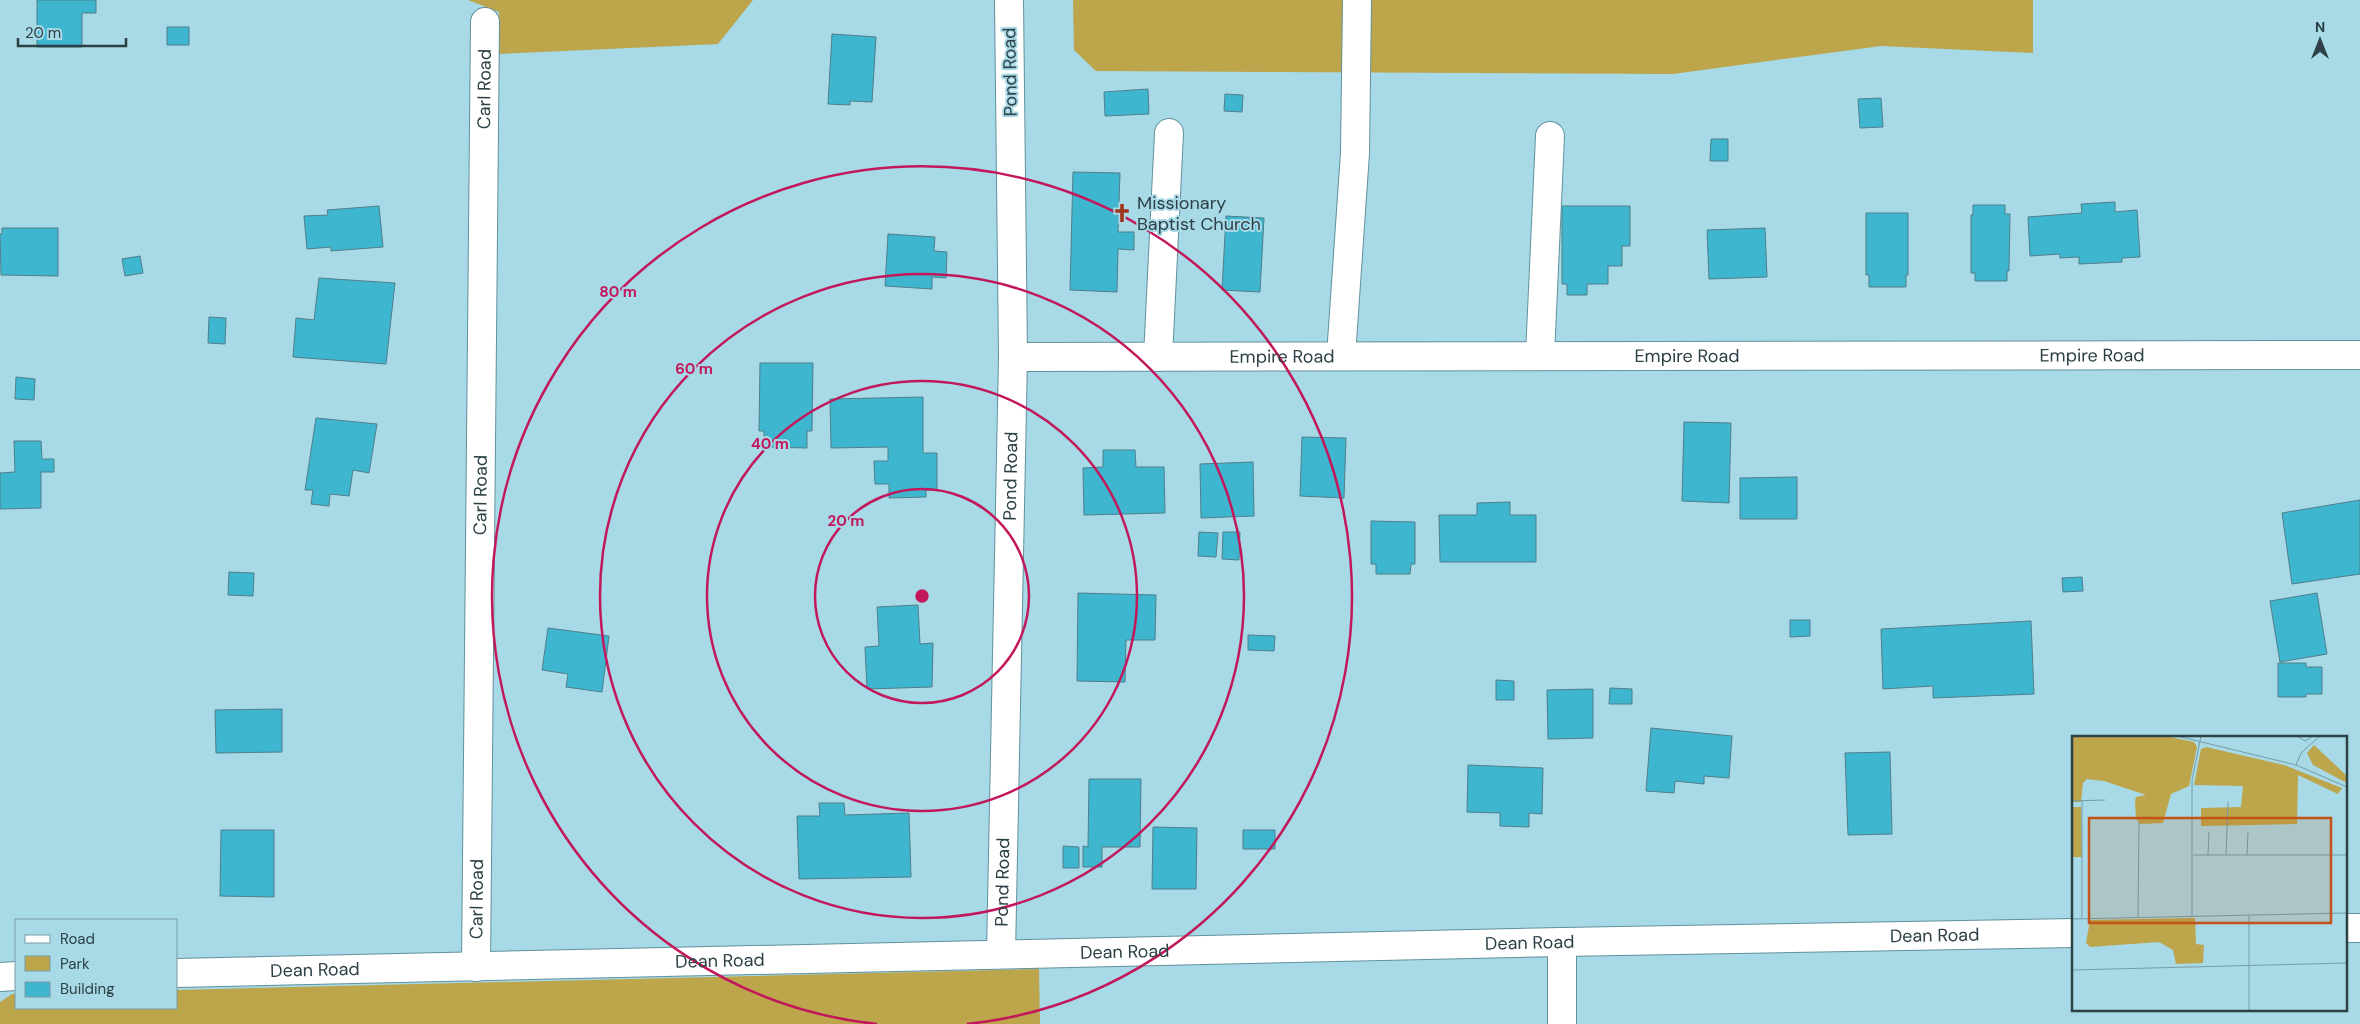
<svg xmlns="http://www.w3.org/2000/svg" width="2360" height="1024" font-family="'DM Sans',sans-serif">
<rect width="100%" height="100%" fill="#a8d9e6"/>
<path fill="#bca54b" d="M468,0H753L718,44L499,54V12Z
M1073,0H2033V53L1881,46L1673,74L1096,71L1074,50Z
M1039,969L1040,1024H0V1002L12,994H16V1008H176V990Z"/>
<path fill="#3fb6cf" stroke="#507e8a" d="M37,0H96V13H82V47H37Z
M167,27H189V45H167Z
M832,34L876,37L872,102L850,101V105L828,104Z
M1148,89L1149,114L1105,116L1104,92Z
M1225,94L1243,95L1242,112L1224,111Z
M1881,98L1883,127L1860,128L1858,99Z
M1711,139H1728V161H1710Z
M1073,172L1120,173L1118,232H1134V250L1118,249L1117,292L1070,290Z
M2115,202V212L2137,210L2140,257L2122,258V262L2079,264V257L2060,258V254L2030,256L2028,217L2082,213L2081,204Z
M1973,205H2005V214H2010L2009,271H2007V281H1975V273H1971V215H1973Z
M379,206L383,247L331,251V247L307,249L304,216L328,215L327,210Z
M1562,206H1630V246H1622V266H1608V284H1587V295H1567V284H1562Z
M1866,213H1908V275H1906V287H1869V275H1866Z
M1226,216L1264,218L1260,292L1222,290Z
M2,228H58V276L1,275L0,234H2Z
M1765,228L1767,277L1709,279L1707,230Z
M888,234L935,237L934,251L947,252L946,278L932,277V289L885,286Z
M140,256L143,273L125,276L122,259Z
M319,278L395,283L386,364L293,357L296,318L314,320Z
M209,317L226,318L225,344L208,343Z
M760,363H813L812,431H807V448L764,447V431H759Z
M16,377L35,379L34,400L15,399Z
M923,397V453H937V490H926V497L889,498V484H875L874,461H888V447L831,448L830,399Z
M316,418L377,424L369,473L353,470L349,496L330,494L329,506L311,504L313,490H305Z
M1684,422L1731,423L1729,503L1682,501Z
M1302,437L1346,438L1344,498L1300,496Z
M14,441H41L42,459H54V472H41V508L0,509V473L15,472Z
M1103,450H1135L1136,467H1164L1165,513L1084,515L1083,468L1103,467Z
M1253,462L1254,516L1201,518L1200,464Z
M1797,477V519H1740V478Z
M2360,500V574L2292,584L2282,513Z
M1510,502V515H1536V562H1440L1439,515H1477V503Z
M1371,521L1415,522V564H1411L1410,574H1376V564H1371Z
M1199,532L1218,533L1216,557L1198,556Z
M1223,532H1240L1239,560L1222,559Z
M229,572L254,573L253,596L228,595Z
M2082,577L2083,591L2063,592L2062,578Z
M1078,593L1156,595L1155,640H1126L1125,682L1077,681Z
M2317,593L2327,654L2280,662L2270,601Z
M918,605L920,644L933,643L932,687L867,689L865,647L879,646L877,607Z
M1790,620H1810V636L1790,637Z
M2031,621L2034,694L1933,698V686L1883,689L1881,629Z
M548,628L609,636L602,692L566,687L568,674L542,670Z
M1248,635L1275,636L1274,651L1248,650Z
M2278,663H2306V667H2322V694H2306V697H2278Z
M1496,680L1514,681V700H1496Z
M1610,688L1632,689V704H1609Z
M1593,689V738L1548,739L1547,690Z
M282,709V752L216,753L215,710Z
M1651,728L1732,736L1729,778L1704,776V784L1675,781L1674,793L1646,791Z
M1890,752L1892,834L1848,835L1845,753Z
M1468,765L1543,768L1542,814L1529,813V827L1500,826V813L1467,812Z
M1089,779H1141L1140,847H1102V867H1083V846L1088,847Z
M819,803H844L845,815L909,813L911,877L799,879L797,816H820Z
M1153,827L1197,828L1196,889H1152Z
M221,830H274V897L220,896Z
M1243,830H1275V849H1243Z
M1063,846L1079,847V868H1063Z"/>
<g fill="none" stroke-linecap="round" stroke-linejoin="round">
<g stroke="#61919c" stroke-width="30">
<g id="minor">
<path d="M1540,355L1550,136"/>
<path d="M1341,356L1355,153L1357,0"/>
<path id="s1" d="M1013,357L2360,355"/>
<path d="M1158,357L1169,133"/>
<path d="M2346,928H2360"/>
<path id="s2" d="M1001,954L1013,357L1009,0"/>
<path id="s3" d="M476,967L485,22"/>
<path id="s4" d="M176,973L1562,942L2074,933"/>
<path d="M0,977L16,976"/>
<path d="M1562,1024V942"/>
</g>
</g>
<use href="#minor" stroke="#fff" stroke-width="28"/>
</g>
<g fill="none" stroke="#c2185b" stroke-width="2.5">
<circle cx="922" cy="596" r="107"/>
<circle cx="922" cy="596" r="215"/>
<circle cx="922" cy="596" r="322"/>
<path d="M877 1024A430 430 0 1 1 967 1024"/>
</g>
<defs>
<g id="church-bare" transform="scale(1.5)"><path d="M-1.2-6h2.4v3.5h3.3v2.4h-3.3V6h-2.4V-.1h-3.3v-2.4h3.3Z" fill="#9e351b" stroke="#a8d9e6" stroke-width="2.5" paint-order="stroke"/></g>
</defs>
<g fill-rule="evenodd">
<use href="#church-bare" x="1122" y="213"/>
</g>
<g text-anchor="middle" dominant-baseline="central" stroke-width="4" stroke-linejoin="round" paint-order="stroke">
<g font-size="18" fill="#2c4045" stroke="#a8d9e6">
<text transform="translate(1010 72) rotate(-91)">Pond Road</text>
<text stroke="none"><textPath href="#s3" startOffset="878">Carl Road</textPath></text>
<text stroke="none"><textPath href="#s1" startOffset="674">Empire Road</textPath></text>
<text stroke="none"><textPath href="#s1" startOffset="1079">Empire Road</textPath></text>
<text stroke="none"><textPath href="#s1" startOffset="269">Empire Road</textPath></text>
<text stroke="none"><textPath href="#s2" startOffset="478">Pond Road</textPath></text>
<text stroke="none"><textPath href="#s3" startOffset="472">Carl Road</textPath></text>
<text stroke="none"><textPath href="#s2" startOffset="72">Pond Road</textPath></text>
<text stroke="none"><textPath href="#s3" startOffset="68">Carl Road</textPath></text>
<text stroke="none"><textPath href="#s4" startOffset="1759">Dean Road</textPath></text>
<text stroke="none"><textPath href="#s4" startOffset="1354">Dean Road</textPath></text>
<text stroke="none"><textPath href="#s4" startOffset="949">Dean Road</textPath></text>
<text stroke="none"><textPath href="#s4" startOffset="544">Dean Road</textPath></text>
<text stroke="none"><textPath href="#s4" startOffset="139">Dean Road</textPath></text>
</g>
<g font-size="18" fill="#2c4045" stroke="#a8d9e6" text-anchor="start">
<text x="1137" y="203">Missionary<tspan x="1137" dy="21">Baptist Church</tspan></text>
</g>
</g>
<g transform="translate(2072 736)">
<rect width="275" height="275" fill="#a8d9e6"/>
<path d="M0,0H94L122,6L125,11L117,50L99,58L91,87L68,88L64,82L63,65L64,61L74,59L32,45L15,43L11,47L9,66H0ZM242,9L275,40V47L241,29L235,17ZM134,11L212,29L270,52L266,58L226,39L225,88L129,90V72L169,71L171,50L122,49L129,13ZM0,71H9L10,121H0ZM123,182L124,208L132,209L131,227L104,228L101,214L87,206L18,211L14,207L18,184Z" fill="#bca54b"/>
<path fill="none" stroke="#769ca6" stroke-width="1" d="M105,0L224,29L275,51M225,0L233,5L241,0M224,29L229,17L248,0M0,65L33,64M121,119H275M136,119L137,96M154,119L156,66M175,119L176,96M177,179V275M120,180V44L129,0M66,181L67,85M10,182V65M0,183L275,177M0,234L275,227"/>
<path fill="#c25417" fill-opacity="0.15" stroke="#c25417" stroke-width="2.5" d="M17,82H259V187H17Z"/>
<rect width="275" height="275" fill="none" stroke="#2c4045" stroke-width="2.5"/>
</g>
<circle cx="922" cy="596" r="8" fill="#c2185b" stroke="#a8d9e6" stroke-width="2.5"/>
<g font-size="15" text-anchor="middle" font-weight="bold" fill="#c2185b" stroke="#a8d9e6" stroke-width="4" stroke-linejoin="round" paint-order="stroke">
<text x="618" y="297">80 m</text>
<text x="694" y="374">60 m</text>
<text x="770" y="449">40 m</text>
<text x="846" y="526">20 m</text>
</g>
<rect x="15" y="919" width="162" height="90" fill="#a8d9e6" stroke="#769ca6"/>
<rect x="25" y="935" width="25" height="8" fill="#ffffff" stroke="#769ca6"/>
<text x="60" y="944" font-size="15" fill="#2c4045">Road</text>
<rect x="25" y="956" width="25" height="15" fill="#bca54b" stroke="#769ca6"/>
<text x="60" y="969" font-size="15" fill="#2c4045">Park</text>
<rect x="25" y="982" width="25" height="15" fill="#3fb6cf" stroke="#769ca6"/>
<text x="60" y="994" font-size="15" fill="#2c4045">Building</text>
<g transform="translate(2320 40)" stroke="#a8d9e6" stroke-width="4" paint-order="stroke">
<path d="M0-4L9 19L0 12L-9 19Z" fill="#2c4045"/>
<text y="-8" font-size="14" font-weight="bold" text-anchor="middle" fill="#2c4045">N</text>
</g>
<path d="M18 38v8h108v-8" fill="none" stroke="#2c4045" stroke-width="2.5"/>
<text x="25" y="38" font-size="15" fill="#2c4045" stroke="#a8d9e6" stroke-width="4" paint-order="stroke">20 m</text>
</svg>
